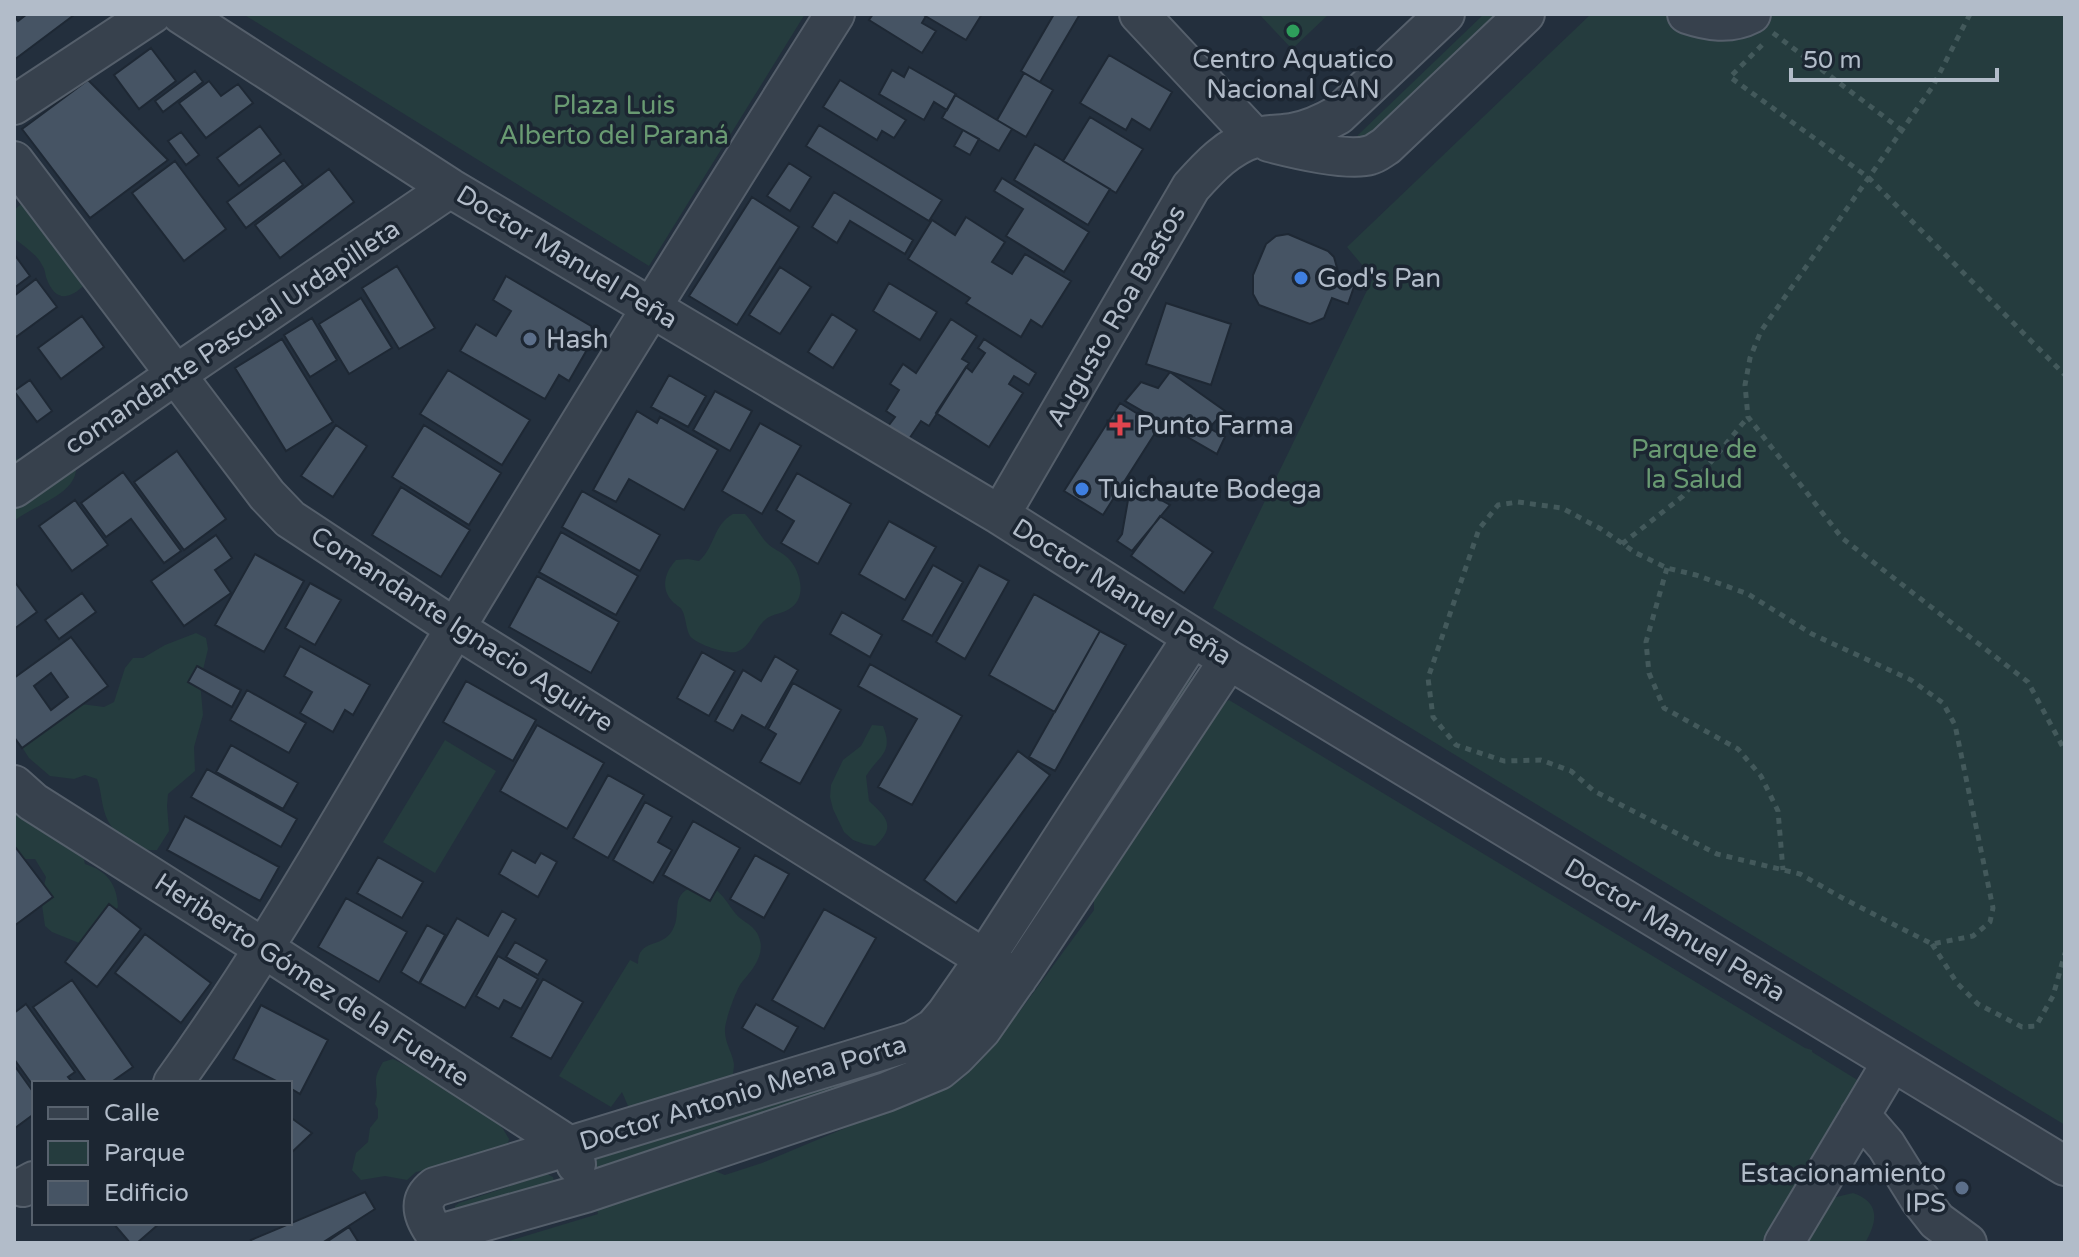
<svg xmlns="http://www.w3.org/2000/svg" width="2079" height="1257" font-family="'Varela Round',sans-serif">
<rect width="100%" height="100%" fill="#232f3d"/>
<path fill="#253c3e" d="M243,14H805L649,266Z
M1259,14H1329L1292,49Z
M1484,14H1503L1367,144L1357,138L1358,135Z
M1591,14H2065V1125L1213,608L1373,278L1347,247Z
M26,200L89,280C73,298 56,306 46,277C45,273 45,269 42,265C37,254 23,246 14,238V210Z
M26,458L76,465C79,494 33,505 14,521V459Z
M733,514H745C754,523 759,535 768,544C773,549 782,552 788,558C800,570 807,596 792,607C785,613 777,613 769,617C755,625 752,648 736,652C725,654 696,644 690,636C686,629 686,619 683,612C680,606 680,608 674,603C660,590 664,573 676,560L688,559L699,561C716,546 712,526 733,514Z
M196,633L206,638L208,649L200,682L203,715L194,747L195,771L168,794L167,806L169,831L157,850C135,852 109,833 104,810C101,800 101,789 97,779L85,775L74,779L50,776L29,758L22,747L81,704L104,707L114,702L125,668L133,658H143L165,645Z
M1188,678L1193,681L1014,951L1010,948Z
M1229,700L1805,1048L1812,1050V1052L1859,1081L1761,1243H502L598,1214L593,1196L694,1163L725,1175L762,1163L962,1079L1020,1011L1094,910V898L1112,857L1124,839L1143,825L1157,808L1188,726Z
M872,725L883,726C894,753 879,755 866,776L869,801C886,817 897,826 875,846L864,844L853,840L844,832L833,809L830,797L831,785L843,760L861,746Z
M445,740L496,771L435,873L383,842Z
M14,794L81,848L85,864C107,871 117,884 118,907L89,947L52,932L45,926L41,898L46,877L35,859H14Z
M698,884C718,885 723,897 735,913C741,921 752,924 757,933C768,952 753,969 742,982C736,989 726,1019 725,1028C724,1042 732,1051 734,1064C734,1068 733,1072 733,1076L631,1113L622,1092L611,1107L559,1076L630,960L638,964C638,938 661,949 672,931C684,911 666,896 698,884Z
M935,1044L938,1056L599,1169L595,1163L598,1159L921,1052Z
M393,1059L426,1075L494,1119L503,1129L509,1139L506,1153L416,1172L407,1180L385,1176L361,1180L352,1170L356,1153L368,1142L370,1128L378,1118V1109L375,1104C381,1084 369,1085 383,1062Z
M547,1174L553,1177L554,1181L551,1186L455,1214V1206L459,1203Z
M1853,1193C1880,1202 1878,1221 1865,1243H1795L1832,1198Z"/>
<path fill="#465464" stroke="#1e2834" stroke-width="2" fill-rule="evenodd" d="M27,14L74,15L14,60V16L18,21Z
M873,14H923L926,16L922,23L936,31L922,53L869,20Z
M922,14H982L966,40Z
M1054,14H1080L1040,82L1021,71Z
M151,48L176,81L139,109L114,75Z
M1109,55L1172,92L1150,130L1132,119L1126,130L1080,103Z
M909,67L956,94L947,110L934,102L924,120L879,94L892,70L904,77Z
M195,71L203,82L163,112L155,101Z
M1024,73L1053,90L1026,137L997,120Z
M88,80L168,160L90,218L22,129Z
M840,80L906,120L894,138L882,131L877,140L823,107Z
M209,81L221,96L238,84L253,103L206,138L179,103Z
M955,95L1012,129L999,151L942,118Z
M1090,117L1143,149L1116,193L1063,161Z
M819,125L942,200L929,221L806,146Z
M260,126L281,154L239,186L217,158Z
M963,130L979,139L970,155L954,146Z
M181,132L199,155L186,165L168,141Z
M1035,144L1110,189L1088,225L1014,180Z
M284,160L303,185L246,228L227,202Z
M175,161L226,229L184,261L132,193Z
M789,163L811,177L790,211L767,196Z
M329,169L354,202L280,258L255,225Z
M1002,178L1089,232L1064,272L1006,236L1023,209L994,191Z
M834,192L913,240L905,254L850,221L837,243L812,227Z
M752,197L799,227L737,325L689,296Z
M966,217L1005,242L992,262L1012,274L1025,254L1071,281L1042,327L1031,320L1021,337L966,303L970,298L908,259L932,220L955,235Z
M1288,234L1328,251L1334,257L1339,275L1356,281L1348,304L1332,298L1324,318L1310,324L1259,305L1253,294V275L1266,244L1276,236Z
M14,254L30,276L14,288Z
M397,266L435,328L399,349L362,288Z
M780,267L811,287L780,334L749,315Z
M506,276L591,326L593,332L592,341L569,381L559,375L545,399L460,351L476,324L496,336L511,311L493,300Z
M36,279L57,307L16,337L14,334V296Z
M889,283L937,312L920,340L873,311Z
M361,298L392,348L349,374L319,324Z
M1166,303L1231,324L1211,385L1146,364Z
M832,314L857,330L833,368L808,352Z
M82,316L104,347L61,379L38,348Z
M312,318L337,360L310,377L284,335Z
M951,319L977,336L962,359L969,363L929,426L921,421L907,442L886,429L895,417L886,411L899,390L890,384L903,364L916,373Z
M282,339L333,422L286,451L235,368Z
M984,339L1036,373L1029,385L1014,376L1009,384L1023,393L989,447L936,413L966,367L972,372L985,353L978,348Z
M448,370L530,420L502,465L420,414Z
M1170,372L1225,411L1209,428L1225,437L1217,454L1125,401L1141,382L1158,388Z
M669,375L706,396L688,427L651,407Z
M30,380L52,411L37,422L14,391Z
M715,391L752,411L730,451L693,430Z
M1120,403L1159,427L1103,515L1064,491Z
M637,411L657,423L660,417L718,450L684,510L629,479L616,502L593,490Z
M760,423L801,446L762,514L722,491Z
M336,425L367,446L333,497L301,476Z
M424,425L501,473L469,525L392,477Z
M177,451L226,519L184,550L134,482Z
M123,472L181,551L164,563L131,519L106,537L81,503Z
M797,473L851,504L818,564L781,543L794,521L776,510Z
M1131,483L1170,505L1132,551L1117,541L1122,534Z
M401,487L470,530L441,577L372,535Z
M582,491L660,535L640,571L562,527Z
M75,500L108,545L72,571L39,526Z
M1160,516L1213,552L1184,593L1131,556Z
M889,521L936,547L905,600L859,574Z
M561,532L638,576L616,615L539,572Z
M216,535L232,558L215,570L231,593L184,626L151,581Z
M255,554L304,581L264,652L215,625Z
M933,565L963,582L932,636L902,620Z
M979,565L1009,581L965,659L936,642Z
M537,576L619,622L591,673L509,627Z
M14,581L37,612L14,629Z
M310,583L341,600L315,645L285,628Z
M82,593L96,612L59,639L45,620Z
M1034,594L1100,631L1055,712L989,675Z
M842,612L882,635L870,657L830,634Z
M1100,631L1126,645L1055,771L1029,757Z
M71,637L108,686L22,748L14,737V678ZM51,673L68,697L51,710L34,686Z
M300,646L370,685L353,715L345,710L333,732L300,713L312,692L284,676Z
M702,652L735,671L709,716L677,698Z
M775,656L798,670L765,728L742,715L733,731L715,721L743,670L761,681Z
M870,664L962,716L912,805L878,787L917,719L858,686Z
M197,666L241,690L232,707L188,682Z
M466,681L536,720L513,761L443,722Z
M793,683L841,710L800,784L760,762L776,734L768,729Z
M247,690L306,723L289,753L230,720Z
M537,725L604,763L567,829L500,791Z
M231,745L298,783L283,809L216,772Z
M1018,751L1050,775L956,903L924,880Z
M207,769L297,819L281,847L191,797Z
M608,775L644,795L608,858L573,838Z
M645,802L672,817L658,842L672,850L653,883L613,860Z
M185,816L279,867L260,901L167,850Z
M693,821L740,848L710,901L663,875Z
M16,848L53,897L14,926V849Z
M512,850L535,863L541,853L557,862L538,897L499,874Z
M755,855L789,874L764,918L730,899Z
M378,857L423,882L402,918L357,893Z
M346,898L407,932L379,982L318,947Z
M109,904L141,929L97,987L65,962Z
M824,909L876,938L824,1029L772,1000Z
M502,911L516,919L465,1008L420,983L457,918L488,936Z
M427,925L445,935L419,983L401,972Z
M145,934L211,983L181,1023L115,973Z
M515,942L547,960L538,975L506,957Z
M498,956L538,979L521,1009L504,1000L499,1009L476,996Z
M543,979L583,1002L551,1059L511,1037Z
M72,980L133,1067L110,1083H87L33,1007Z
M26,1004L75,1072L68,1077L73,1083H34V1087L14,1059V1013Z
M756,1004L798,1027L784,1052L742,1028Z
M261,1005L328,1040L300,1094L290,1088V1083H280L233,1059Z
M14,1065L34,1093V1114L15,1128Z
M290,1117L312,1133L290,1154Z
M365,1192L375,1209L322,1243H253L251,1240Z
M113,1223H160L137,1243H130Z
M349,1227L359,1243H325Z"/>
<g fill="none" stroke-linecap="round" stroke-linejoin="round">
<g stroke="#555f6b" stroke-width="42">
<path id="minor" d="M181,14L450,188L1000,515L1229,660L2065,1166
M1139,14L1255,138
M1687,14C1708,21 1730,25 1751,14
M14,105L152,14
M1269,142C1292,148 1348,162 1370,155C1375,154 1381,149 1386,146L1525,14
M14,161L267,495L290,519L455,628L1017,979
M14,488L175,375L450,188
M1000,515L1191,187C1209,167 1228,146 1255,138C1266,134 1280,135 1292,133C1309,130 1324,123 1338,115L1445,14
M14,785L33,802L265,949L571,1147L576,1164
M173,1083C278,938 363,780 456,627C580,421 707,217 835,14
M1860,1115L1886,1145L1919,1198L1937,1221L1967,1243
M23,1187L34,1181
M436,1235L585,1193L886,1092L939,1070L956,1056L981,1030L1025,967L1229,660
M441,1243C429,1224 412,1205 435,1187L913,1041L934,1028L946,1014L985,958L1192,638
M1784,1243L1892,1062"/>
</g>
<path stroke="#43595b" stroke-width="5" stroke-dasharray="6 6" stroke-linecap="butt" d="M1970,14L1933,86L1761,331L1750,358L1745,385L1748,417L1842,538L2028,682L2065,751
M1773,33L1903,131
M1762,45L1730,77L1869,178L2065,375
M1518,502L1562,508L1601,529L1636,553L1667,568L1696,575L1748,594L1812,634L1911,680L1943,703L1955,725L1993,908L1990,922L1973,936L1932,944L1846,900L1800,874L1717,854L1594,791L1571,771L1541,760L1504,761L1456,745L1433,717L1428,678L1479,529L1498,505Z
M1622,544L1683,496L1748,417
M1667,568L1646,642L1649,673L1664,708L1738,749L1761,776L1778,811L1783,870
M1932,944L1957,983L1978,1004L2022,1027L2036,1026L2053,996L2065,953"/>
<use href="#minor" stroke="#37414d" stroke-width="38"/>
</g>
<circle fill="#2e9e5b" stroke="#1c2632" stroke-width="3" cx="1293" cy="31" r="8"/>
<g fill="#3f7fe0" stroke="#1c2632" stroke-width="3">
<circle cx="1301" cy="278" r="8"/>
<circle cx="1082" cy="489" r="8"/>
</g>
<g fill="#5c6f8a" stroke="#1c2632" stroke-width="3">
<circle cx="530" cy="339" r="8"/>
<circle cx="1962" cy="1188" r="8"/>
</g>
<path fill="#e0444e" stroke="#1c2632" stroke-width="3" d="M1116 413h8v8h8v8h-8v8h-8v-8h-8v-8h8z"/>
<g text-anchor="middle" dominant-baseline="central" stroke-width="7" stroke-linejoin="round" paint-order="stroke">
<g font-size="26" fill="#b2bcc9" stroke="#1c2632" text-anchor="start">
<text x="1293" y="59" text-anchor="middle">Centro Aquatico<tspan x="1293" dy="30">Nacional CAN</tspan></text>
<text x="1317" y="278">God's Pan</text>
<text x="546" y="339">Hash</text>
<text x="1136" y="425">Punto Farma</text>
<text x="1098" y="489">Tuichaute Bodega</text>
<text x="1946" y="1173" text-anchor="end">Estacionamiento<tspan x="1946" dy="30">IPS</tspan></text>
</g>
<g font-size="26" fill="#699a72" stroke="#1c2632">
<text x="614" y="105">Plaza Luis<tspan x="614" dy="30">Alberto del Paraná</tspan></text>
<text x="1694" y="449">Parque de<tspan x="1694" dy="30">la Salud</tspan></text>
</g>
<g font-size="26" fill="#b2bcc9" stroke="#1c2632">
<text transform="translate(567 257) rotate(31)">Doctor Manuel Peña</text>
<text transform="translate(1116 316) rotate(-60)">Augusto Roa Bastos</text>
<text transform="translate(232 337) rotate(-34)">comandante Pascual Urdapilleta</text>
<text transform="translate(1122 592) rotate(32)">Doctor Manuel Peña</text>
<text transform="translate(462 629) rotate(33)">Comandante Ignacio Aguirre</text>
<text transform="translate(1675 930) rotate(31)">Doctor Manuel Peña</text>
<text transform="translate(312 980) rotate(33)">Heriberto Gómez de la Fuente</text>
<text transform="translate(743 1093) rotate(-17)">Doctor Antonio Mena Porta</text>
</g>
</g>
<rect width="2079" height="1257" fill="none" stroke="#b2bcc9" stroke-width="32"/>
<rect x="32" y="1081" width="260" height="144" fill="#1c2632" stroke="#58626e" stroke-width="2"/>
<rect x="48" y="1107" width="40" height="12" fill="#37414d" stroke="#58626e" stroke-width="2"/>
<text x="104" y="1121" font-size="24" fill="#b2bcc9">Calle</text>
<rect x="48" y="1141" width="40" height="24" fill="#253c3e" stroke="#58626e" stroke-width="2"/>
<text x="104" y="1161" font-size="24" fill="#b2bcc9">Parque</text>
<rect x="48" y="1181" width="40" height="24" fill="#465464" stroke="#58626e" stroke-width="2"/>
<text x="104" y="1201" font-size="24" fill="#b2bcc9">Edificio</text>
<path d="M1791 68v12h206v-12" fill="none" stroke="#b2bcc9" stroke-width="4"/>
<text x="1803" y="68" font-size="24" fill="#b2bcc9" stroke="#1c2632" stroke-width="6" paint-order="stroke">50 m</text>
</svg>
